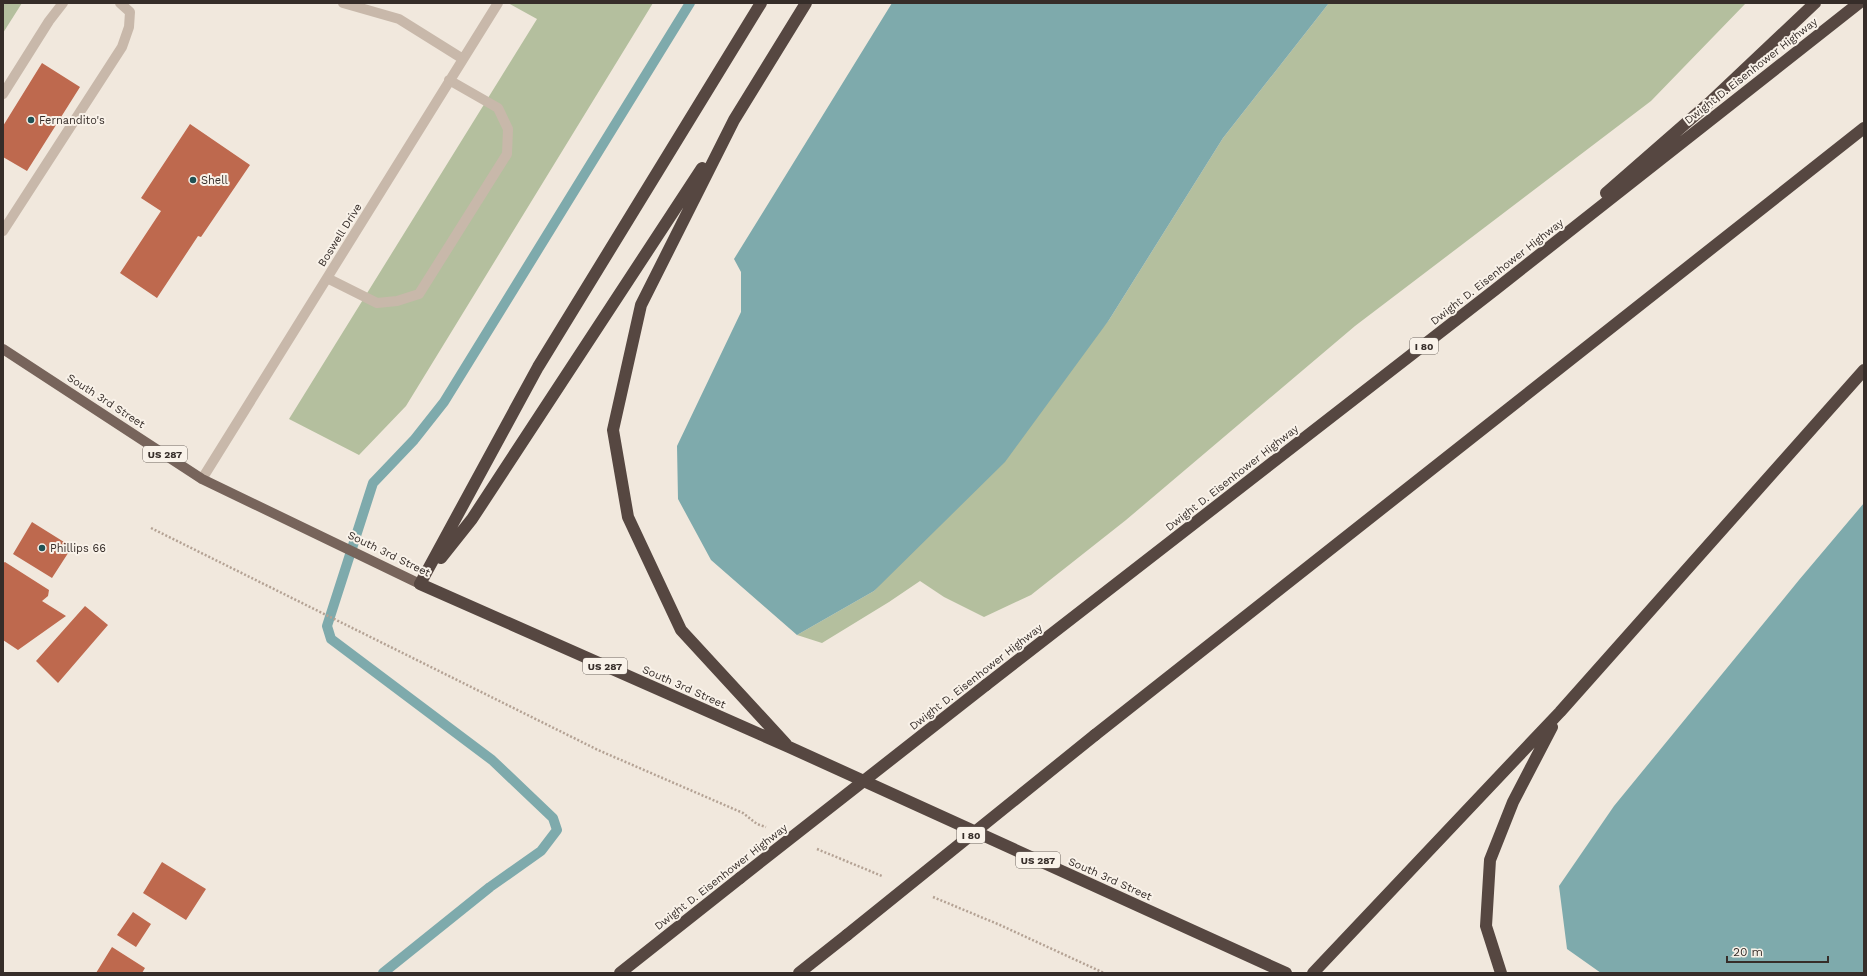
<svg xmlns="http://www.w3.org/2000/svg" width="1867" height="976" font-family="'Work Sans',sans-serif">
<rect width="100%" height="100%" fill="#f1e8dd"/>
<path fill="#b4bf9e" d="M3,3H22L3,33Z
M508,3H653L406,406L359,455L289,419L537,19Z
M1329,3H1746L1651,101L1355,326L1126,520L1031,595L984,617L944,597L920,581L889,602L822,643L797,635L874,591L1109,320L1223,138Z"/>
<path fill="#7eaaac" d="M892,3H1329L1223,138L1109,320L1005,462L874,591L797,635L711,560L678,499L677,446L741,312V272L734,259Z
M1864,503V973H1601L1567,949L1559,886L1614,806L1799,580Z"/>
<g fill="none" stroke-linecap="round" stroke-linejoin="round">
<path stroke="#7eaaac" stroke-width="10" d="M383,973L490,887L541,851L557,830L553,818L492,760L331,639L327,626L373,483L414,440L444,402L690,3"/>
</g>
<path fill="#be694e" d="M42,63L80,87L27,171L3,157V126Z
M190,124L250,165L201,237L198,236L157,298L120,273L161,211L141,198Z
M32,522L72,547L52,578L13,554Z
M5,562L49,590L48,596L42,601L66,616L18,650L3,640V563Z
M85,606L108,625L58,683L36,661Z
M162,862L206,889L186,920L143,893Z
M133,912L151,924L136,947L117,935Z
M112,947L145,968L142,973H96Z"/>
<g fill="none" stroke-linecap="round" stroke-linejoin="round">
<path stroke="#b4a294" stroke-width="2.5" stroke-dasharray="2 2" stroke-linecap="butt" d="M151,528L598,750L743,813L757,824L766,827
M817,849L882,876
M933,897L1000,925L1104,973"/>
<path stroke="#c8b8aa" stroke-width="10" d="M343,3L399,19L463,59
M3,94L49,21L63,3
M3,231L122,47L129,27L130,12L120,3
M327,278L377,303L397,301L419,294L507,154L508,129L498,108L449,80
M202,479L498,3"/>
<path stroke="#77645b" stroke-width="10" d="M3,349L202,479L420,584"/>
<path stroke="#564741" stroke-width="12" d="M1606,193L1709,103L1815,3
M441,558L472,519L702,168
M420,584L789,747L1286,973
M420,584L538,367L761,3
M986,685L1496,289L1859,3
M1095,735L1864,128
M786,744L681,630L628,517L613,430L641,305L734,120L806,3
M620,973L740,878
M799,973L847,935
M1313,973L1560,712L1864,370
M1501,973L1486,926L1490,860L1513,802L1552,727"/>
<path stroke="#564741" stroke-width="12" d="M740,878L986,685
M847,935L1095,735"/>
</g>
<g fill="#215255" stroke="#f9f2e9" stroke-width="1.5">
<circle cx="31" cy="120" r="4"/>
<circle cx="193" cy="180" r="4"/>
<circle cx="42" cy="548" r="4"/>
</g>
<g text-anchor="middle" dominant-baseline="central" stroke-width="4" stroke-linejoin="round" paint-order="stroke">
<g fill="#f9f2e9" stroke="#706863" stroke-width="1">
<rect x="1410" y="338" width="28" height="16" rx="3"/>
<rect x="143" y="446" width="44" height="16" rx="3"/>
<rect x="583" y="658" width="44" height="16" rx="3"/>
<rect x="957" y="827" width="28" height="16" rx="3"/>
<rect x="1016" y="852" width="44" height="16" rx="3"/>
</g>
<g font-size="10" font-weight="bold" fill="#362d29">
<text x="1424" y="346">I 80</text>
<text x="165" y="454">US 287</text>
<text x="605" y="666">US 287</text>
<text x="971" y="835">I 80</text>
<text x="1038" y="860">US 287</text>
</g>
<g font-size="11" fill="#362d29" stroke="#f9f2e9">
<text transform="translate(1751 71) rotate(-38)">Dwight D. Eisenhower Highway</text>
<text transform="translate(340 235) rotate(-58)">Boswell Drive</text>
<text transform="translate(1497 272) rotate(-38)">Dwight D. Eisenhower Highway</text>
<text transform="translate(106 401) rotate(33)">South 3rd Street</text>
<text transform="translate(1232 478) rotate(-38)">Dwight D. Eisenhower Highway</text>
<text transform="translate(389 554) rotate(26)">South 3rd Street</text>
<text transform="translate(976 677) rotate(-38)">Dwight D. Eisenhower Highway</text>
<text transform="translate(684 687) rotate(24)">South 3rd Street</text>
<text transform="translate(721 877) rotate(-38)">Dwight D. Eisenhower Highway</text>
<text transform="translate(1110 879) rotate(24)">South 3rd Street</text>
</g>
<g font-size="11" fill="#362d29" stroke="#f9f2e9" text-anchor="start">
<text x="39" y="120">Fernandito's</text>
<text x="201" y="180">Shell</text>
<text x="50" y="548">Phillips 66</text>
</g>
</g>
<rect width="1867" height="976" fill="none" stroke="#362d29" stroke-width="8"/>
<path d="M1727 956v6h101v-6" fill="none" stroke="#362d29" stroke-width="2"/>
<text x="1733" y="956" font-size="12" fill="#362d29" stroke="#f9f2e9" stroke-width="3" paint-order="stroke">20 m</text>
</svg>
